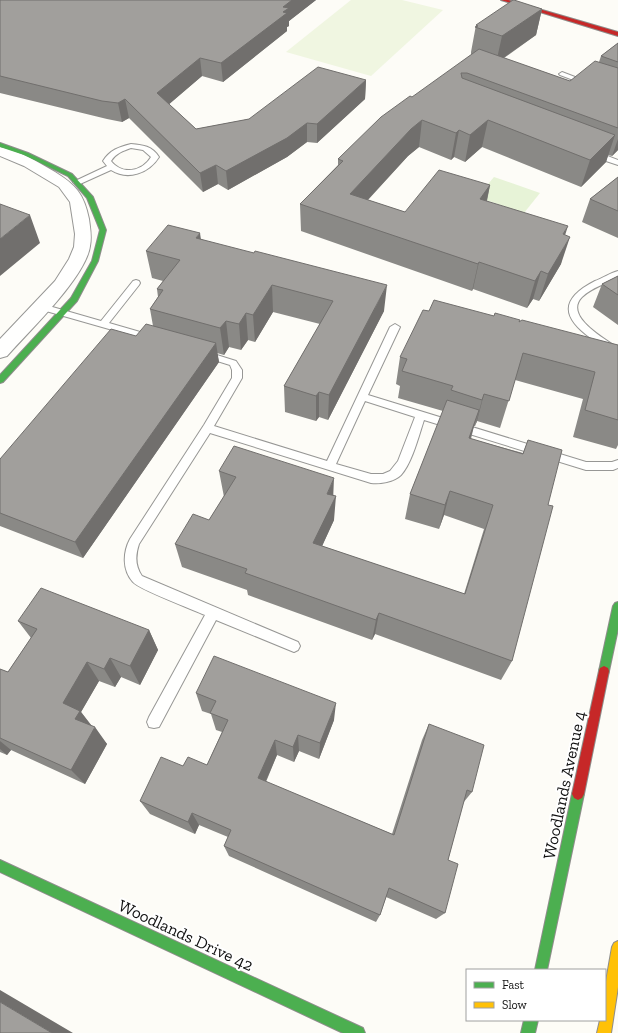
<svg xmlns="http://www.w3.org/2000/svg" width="618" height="1033" font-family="'Zilla Slab',serif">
<rect width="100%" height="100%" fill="#fdfcf7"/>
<path fill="#e7f3d7" d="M494,177L540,193L524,213L477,197Z"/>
<path fill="#f0f6e1" d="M351,0H402L443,10L371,76L286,52Z"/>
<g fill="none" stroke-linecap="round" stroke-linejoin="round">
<g stroke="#979795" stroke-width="2">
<path id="lane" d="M562,72L588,82L589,83L584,84L560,75L559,74Z
M131,144C143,145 152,146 159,157C149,173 128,181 111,170L80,184H77L73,182L107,166L103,161C110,150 119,147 131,144ZM131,148L143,150L151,157C142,172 122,175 111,161C116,153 123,151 131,148Z
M591,152H597L618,160V165L591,156Z
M618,271V278C607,283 591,288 582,297C563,316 605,339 618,348V356C609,354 600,345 592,339C561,317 560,299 595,281C603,278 610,273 618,271Z
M136,280L139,281L140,283L139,285L109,323L154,336L156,338L151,341L39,309L38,307L42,304L101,321L133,281Z
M395,324L400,327L368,395L586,462H612L618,460V468L613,470H586L424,420C419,435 412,463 401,475C394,482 380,484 371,483L210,433L139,544C135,556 135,566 142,576L298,642L300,646L298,650L294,652L216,620L159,727L154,728L149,727L147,722L149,717L205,615C194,610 138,589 133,582C122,570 123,552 130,539L204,425L232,378V370L230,365L201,356L199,354L201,352L204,351L236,361L242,370V378L214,426L327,461L390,327ZM365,401L415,417L398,461L390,471L383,474H371L336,464Z"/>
</g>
<g stroke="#979795" stroke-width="2">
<path id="street" d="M0,147C20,151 38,162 55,172C76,185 84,194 89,219C90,228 92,236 90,246C86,277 29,331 7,356L0,358V339L55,281L69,259L74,247L75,234L70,202L59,187L24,166L0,156Z"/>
</g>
<g stroke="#8e8d8b" stroke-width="2">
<path id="fast" d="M0,143L28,153L72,174L93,197L106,230L98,261L77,301L3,382L0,383V375L71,298L92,261L100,230L87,198L68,176L24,155L0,147Z
M618,602V629L609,671L608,674L604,676L600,674L599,671L613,606L615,603Z
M578,788L582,790L584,794L547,970H535L572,794L574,790Z
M0,860L363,1028L365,1033H343L0,872Z
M524,1020H538L535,1033H521Z"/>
</g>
<g stroke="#8e8d8b" stroke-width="2">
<path id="slow" d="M618,941V987L611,1033H597L600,1020H605V987L612,947L614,943Z"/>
</g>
<g stroke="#8e8d8b" stroke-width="2">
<path id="jam" d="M501,0H508L618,32V36Z
M604,666L608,668L609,671L584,794L582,798L578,800L574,798L572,794L599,671L600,668Z"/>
</g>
<use href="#lane" fill="#fffffe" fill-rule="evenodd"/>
<use href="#street" fill="#fffffe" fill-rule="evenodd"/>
<use href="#fast" fill="#4caf50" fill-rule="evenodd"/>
<use href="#slow" fill="#ffc107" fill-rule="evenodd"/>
<use href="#jam" fill="#c62828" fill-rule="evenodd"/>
</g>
<path fill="#8a8986" d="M0,0H316L289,21V26L287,27V31L223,82L202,76L169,104L196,129L249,119L366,80L365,99L317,143L307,142L287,157L228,190L218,184L203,192L129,118L122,122L107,119L0,93Z
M542,9L536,35L504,58L570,81L599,62L601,56L618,43V150L612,156L608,155L606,162L581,187L482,147L465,162L454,157L451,160L419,147L408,156L368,200L405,212L490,185L487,201L565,235L561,264L539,301L533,299L527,308L473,289L472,291L301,231L300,204L338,165V159L472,54H471V52L476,25Z
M618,177V238L582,222L590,199Z
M201,239L384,311L328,420L319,417L316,421L285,412L284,386L320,324L273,312L255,342L248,340L241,350L229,347L224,355L217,353L219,362L83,558L0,526V459L153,326L150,309L158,297L157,289L163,281L152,278L146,251Z
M618,276V325L593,307L602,284Z
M429,311L494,316L618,345V445L616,449L573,437L583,399L515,380L500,428L477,421L475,426H474L471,439L523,453L528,440L548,505L512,661L501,680L375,634L372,640L248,595L247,590L182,567L175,544L209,520L224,497L219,471L334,495V520L322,546L464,594L484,529L444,515L439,529L405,519L410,494L443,411L398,398L400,386L396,384L400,357Z
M18,621L149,630L158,650L140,685L121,677L115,687L99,681L81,712L92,726L107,744L85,784L11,750L7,755L0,752V669L8,672L31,638Z
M196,693L334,720L319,759L299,751L294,762L277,755L266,782L392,834L422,740L429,724L472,792L463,803L448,860L445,913L436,919L386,897L380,915L376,922L229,856L224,846L228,837L199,825L195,834L150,814L140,801L183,766L207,765L222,732L216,730L211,714L202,711Z"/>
<path fill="#716f6d" d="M292,0H316L289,21V26L287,27V31L223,82L221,63L283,7Z
M542,9L536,35L496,63L502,36Z
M200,58L202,76L160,112L157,93Z
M366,80L365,99L317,143V124Z
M125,99L129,118L122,122L118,103Z
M422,120L419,147L408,156L349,220L350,194L411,129Z
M488,120L482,147L465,162L470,135Z
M307,123V142L287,157L228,190L226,171Z
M459,130L454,157L451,160L456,133Z
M615,135L606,162L581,187L590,160Z
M618,139V150L612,156Z
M216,165L218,184L203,192L200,173Z
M490,185L484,213L480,199Z
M30,215L40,243L0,276V239Z
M568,226L559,254L563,234Z
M200,233L204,260L196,238Z
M570,237L561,264L539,301L548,274Z
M479,262L473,289L472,291L478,264Z
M541,271L533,299L527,308L535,281Z
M272,285L273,312L255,342L253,315Z
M387,285L384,311L328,420L329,395Z
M246,313L248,340L241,350L239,324Z
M226,321L229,347L224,355L220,328Z
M216,343L219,362L83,558L75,542Z
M319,392V417L316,421V396Z
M484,394L477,421L475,426L482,400Z
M479,410L471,436L462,464L469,438Z
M334,478L333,501L336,496L334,520L313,566V543L327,494Z
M450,491L444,515L439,529L445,505Z
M379,613L375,634L372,640L376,620Z
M149,630L158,650L140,685L130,666Z
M110,658L121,677L115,687L104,669Z
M87,662L99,681L81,712L93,728L88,736L63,703Z
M336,703L334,720L319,759L320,743Z
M95,727L107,744L85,784L71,770Z
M298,735L299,751L294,762L293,747Z
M275,740L277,755L261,792L258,778Z
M0,741L11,750L7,755L0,749Z
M192,813L199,825L195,834L188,822Z
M0,990L73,1033H52L0,1002Z"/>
<path fill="#a19f9c" stroke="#716f6d" d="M0,0H292L283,7L289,8L283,12L287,13L221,63L200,58L157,93L196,129L249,119L318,67L366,80L317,124L307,123L287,138L226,171L216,165L200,173L125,99L118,103L102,101L0,76Z
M513,0H514L542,9L502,36L475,27L478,26L476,25Z
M618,43V62L601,56Z
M479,49L570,81L595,61L618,68V128L467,73H461L462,78L615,135L590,160L488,120L470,135L459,130L456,133L422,120L411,129L350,194L405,212L439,170L490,185L480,199L568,226L563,234L570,237L548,274L541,271L535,281L479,262L478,264L300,204L343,161L338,159L381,117L410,96L412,97Z
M618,177V211L590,199Z
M0,204L30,215L0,239Z
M168,225L200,233L196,238L254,253L255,251L387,285L329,395L319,392L316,396L284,386L333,301L272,285L253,315L246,313L239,324L226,321L220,328L150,309L163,290L157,289L180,260L146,251Z
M618,276V295L602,284Z
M434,300L494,316L495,313L520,320L519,322L522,320L618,345V420L585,410L595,372L523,353L509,401L484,394L482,400L451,390L453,386L402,371L407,359L400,357L423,310L429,311Z
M146,324L216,343L75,542L0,513V459L111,329L136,336Z
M447,400L479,410L469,438L523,454L528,440L562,450L548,505L553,506L512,661L379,613L376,620L245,573L247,569L175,544L193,514L209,520L236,477L219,471L234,446L334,478L327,494L336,496L313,543L465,594L493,505L450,491L445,505L410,494Z
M41,588L149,630L130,666L110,658L104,669L87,662L63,703L80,711L75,719L95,727L71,770L0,738V669L8,672L37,629L18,621Z
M214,656L336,703L320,743L298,735L293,747L275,740L258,778L394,835L429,724L484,745L472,792L467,790L448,860L458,864L445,913L389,888L380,915L224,846L231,830L192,813L188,822L140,801L161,757L183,766L188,757L207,765L228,720L210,713L216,701L196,693Z
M0,1002L52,1033H0Z"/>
<g text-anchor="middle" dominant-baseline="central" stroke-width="4" stroke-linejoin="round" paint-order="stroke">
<g font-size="17" fill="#111" stroke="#fff">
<text transform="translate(564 785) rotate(-78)">Woodlands Avenue 4</text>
<text transform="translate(186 935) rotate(25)">Woodlands Drive 42</text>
</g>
</g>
<rect x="466" y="969" width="140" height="52" fill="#ffffff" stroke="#a0a0a0"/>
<rect x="474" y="982" width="20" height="6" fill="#4caf50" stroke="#a0a0a0"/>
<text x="502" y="989" font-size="12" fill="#111111">Fast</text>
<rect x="474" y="1002" width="20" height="6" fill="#ffc107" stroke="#a0a0a0"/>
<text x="502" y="1009" font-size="12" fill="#111111">Slow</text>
</svg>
